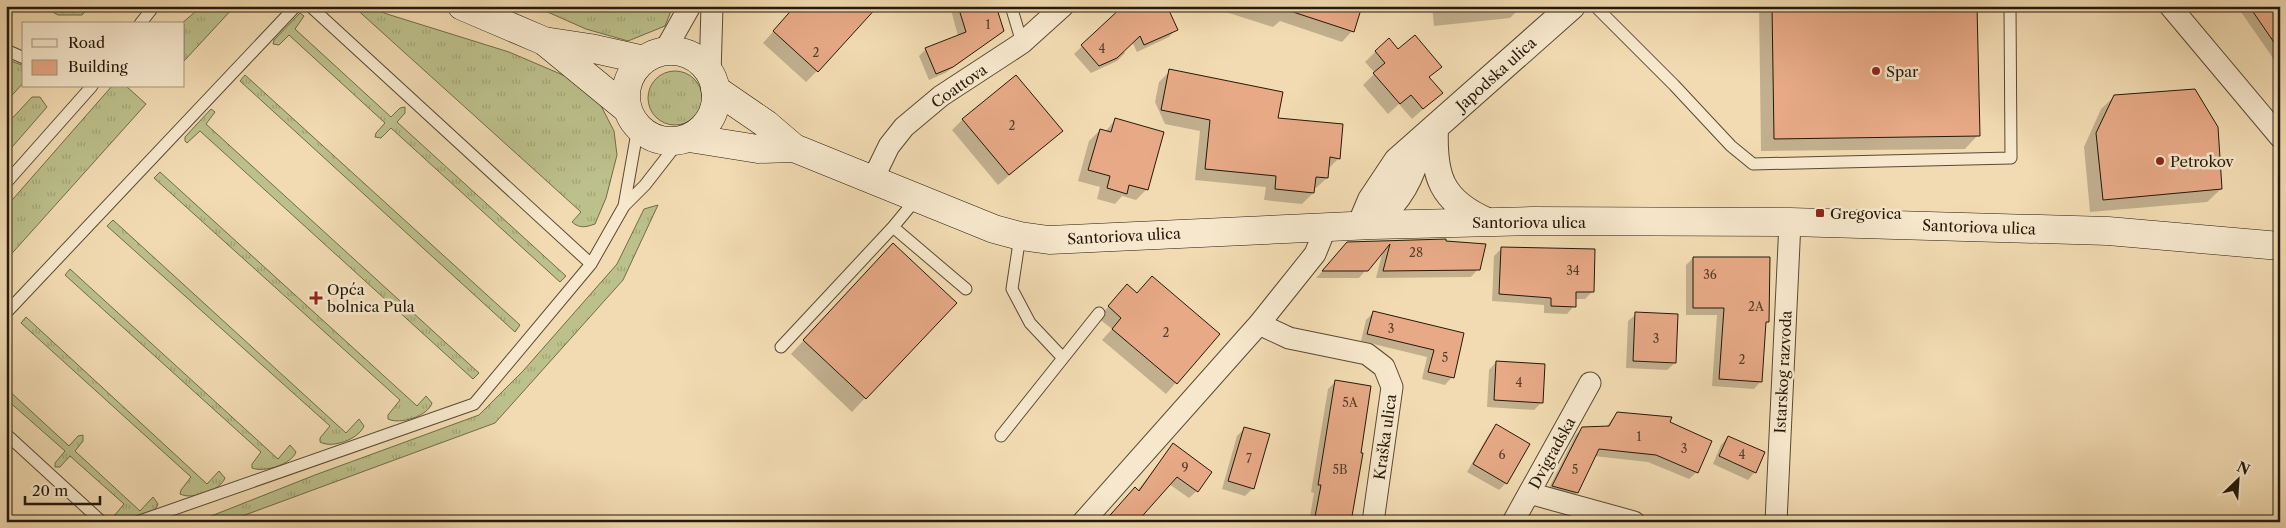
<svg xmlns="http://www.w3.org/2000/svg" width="2286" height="528" font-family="'Libre Caslon Text',serif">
<defs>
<pattern id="grass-tufts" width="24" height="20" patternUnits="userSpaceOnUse" patternTransform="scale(1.25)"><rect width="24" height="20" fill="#bcc08b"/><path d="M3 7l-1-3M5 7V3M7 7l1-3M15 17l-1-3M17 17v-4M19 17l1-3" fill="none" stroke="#a1a477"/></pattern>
<pattern id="park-dots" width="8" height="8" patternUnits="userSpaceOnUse" patternTransform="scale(1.25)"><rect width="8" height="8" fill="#bcc08b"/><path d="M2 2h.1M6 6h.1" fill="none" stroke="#a1a477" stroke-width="1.8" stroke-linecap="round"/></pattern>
</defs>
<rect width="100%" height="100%" fill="#f2dbb2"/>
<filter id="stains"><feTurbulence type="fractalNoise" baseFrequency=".004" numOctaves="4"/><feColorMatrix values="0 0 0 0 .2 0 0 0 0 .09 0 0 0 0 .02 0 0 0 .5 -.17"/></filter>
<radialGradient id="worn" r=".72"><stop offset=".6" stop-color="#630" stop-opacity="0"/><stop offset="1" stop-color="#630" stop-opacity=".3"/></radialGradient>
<path fill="url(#grass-tufts)" stroke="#706c4a" d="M202,6H235L184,61V24H181Z
M353,6H368L387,14L509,52L577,81L598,100L614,131L617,155L606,198L595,224C586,227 580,229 572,222L581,212Z
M534,6H673L665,26L628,41L586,29Z
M300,13L304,16L295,29L391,117L400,108L405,107V113L397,122L566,276L560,282L391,128L381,138L375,137L376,133L385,123L289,35L279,45L273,44L274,40Z
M6,59L24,66V82L6,102Z
M648 98a27 27 0 1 1 54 0a27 27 0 1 1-54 0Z
M245,75L520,325L515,332L240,81Z
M112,86H126L146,104L6,260V207Z
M32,97H40L47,107L6,154V125Z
M211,109L215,112L206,124L479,373L473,379L200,131L187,143L185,141V137Z
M160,172L417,406L426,396L432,403C428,416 400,425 388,419V415L400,400L154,178Z
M658,205L623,280L495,423L226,522H196L315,475L479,415L523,371L617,264L644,209Z
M113,220L346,433L359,419L364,426C359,439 332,449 320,442V438L330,426L107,226Z
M70,269L278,459L290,445L296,452C292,464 264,473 252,468V464L261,452L65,275Z
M26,317L207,484L219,471L225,478C220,491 192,500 180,494L181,490L191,477L21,323Z
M6,388L69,446L78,436L83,435V441L75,451L140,511L153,497L158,504C154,518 127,524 114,521V516L124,504L70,456L60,467H55V463L65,451L6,399Z"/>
<path fill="url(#park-dots)" stroke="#706c4a" d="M42,6H90L82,15H58Z"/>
<path fill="#0003" d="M796,6L817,71L806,82L763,43Z
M950,6H995L1003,31L945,73L929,80L919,56L926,49L958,36Z
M1121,6H1165L1176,29L1169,37L1137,52L1117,10Z
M1207,6H1360L1352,31L1342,42L1280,21L1273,27Z
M1432,6H1521V7L1510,18L1434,26Z
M1759,6H1976L1978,135L1965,149L1761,151Z
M2246,6H2280V68L2241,12Z
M1101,28L1125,53L1117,61L1091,73L1074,54Z
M1376,51L1440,66L1428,78L1430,103L1412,119L1399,104L1388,114L1363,85L1375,73L1365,62Z
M1170,71L1276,119L1339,158L1328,169L1327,178L1316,188H1314L1313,193L1302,204L1264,200L1266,187L1195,180L1200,131L1165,124L1155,102L1159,82Z
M2115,96L2221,189L2207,202L2090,212L2084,147L2101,109Z
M963,119L1061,131L998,185L952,130Z
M1116,119L1147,189L1136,200L1122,196L1115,204L1097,199L1100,187L1078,181L1089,141L1100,130L1105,132Z
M1445,242L1478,269L1471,277L1376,278L1383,250L1359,278H1316L1348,243Z
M1502,248L1593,291L1585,299H1575L1574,306L1567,314L1544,313V305L1492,301L1494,256Z
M880,258L865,398L852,412L791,354Z
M1693,258L1768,321L1765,325L1761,381L1754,389L1712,386L1717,315H1686V265Z
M1127,286L1137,294L1218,334L1166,394L1102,340L1112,329L1098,318Z
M1374,312L1463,334L1452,377L1445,385L1422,379L1427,357L1361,341L1366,320Z
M1636,314L1675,363L1667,370L1626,368L1628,321Z
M1496,362L1542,402L1534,410L1487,407L1489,370Z
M1335,382L1350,522H1309L1314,493L1311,492L1328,389Z
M1617,413L1669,423L1697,472L1689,479L1648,462L1594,456L1576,493L1569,500L1546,494L1575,436L1582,428L1606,427Z
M1497,426L1506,483L1499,490L1467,472L1489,434Z
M1245,428L1253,488L1245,496L1222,489L1237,436Z
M1728,437L1755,472L1748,480L1713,464L1721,445Z
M1173,445L1197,491L1189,498L1169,484L1136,522L1137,491Z"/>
<path fill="#e7a986" stroke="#24190a" d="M795,6H878L818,72L773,31Z
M958,6H996L1004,31L953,67L936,74L925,48L966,32Z
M1123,6H1167L1178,30L1144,45L1140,36L1117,58L1099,66L1081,45Z
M1288,6H1362L1354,32L1287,10Z
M1772,6H1977L1980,136L1774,139Z
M2249,6H2280V51Z
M1415,35L1442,67L1429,77L1443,93L1423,109L1411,95L1400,104L1373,73L1385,63L1375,51L1389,38L1398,49Z
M1169,69L1283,92L1278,118L1343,124L1340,159L1330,157L1328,178L1316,177L1314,193L1275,189L1276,176L1205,169L1210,120L1161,110Z
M1016,75L1063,131L1009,175L962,119Z
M2195,89L2218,127L2222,189L2103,200L2096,133L2114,95Z
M1115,118L1164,132L1148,190L1129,185L1127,194L1107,188L1110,176L1088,170L1100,129L1111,132Z
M1446,239V241L1486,244L1480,270L1383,271L1390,244L1368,271H1322L1347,242Z
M893,243L957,303L866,399L803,340Z
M1501,247L1595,249L1594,292H1576V307L1551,306V298L1499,294Z
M1693,257H1770L1769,322H1766L1762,382L1719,379L1724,308H1693Z
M1152,276L1220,334L1177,384L1112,329L1121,318L1108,306L1127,284L1137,293Z
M1373,311L1464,333L1454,378L1428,372L1434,350L1367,334Z
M1635,312L1678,314L1676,363L1633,361Z
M1496,361L1545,364L1543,403L1494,400Z
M1335,380L1371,386L1361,453H1363L1351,522H1314L1321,485H1318Z
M1617,412L1672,417L1670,422L1712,441L1698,473L1656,455L1599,449L1578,493L1552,486L1582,427L1609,426Z
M1496,424L1530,444L1507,484L1473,464Z
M1244,427L1270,434L1254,489L1228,481Z
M1728,436L1765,452L1756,473L1719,456Z
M1173,443L1212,472L1198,492L1177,477L1137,522H1104L1135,487L1139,491Z"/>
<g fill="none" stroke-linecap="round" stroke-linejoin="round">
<g stroke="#584a34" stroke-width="13">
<path id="service" d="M310,6L591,264
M1011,6L1022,43
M1595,6L1674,85L1731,146L1753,164L2011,158L2010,6
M140,24L154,6
M6,50L24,58
M6,183L92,86
M624,206L638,127
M893,227L917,198
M1020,236L1012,289L1030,323L1063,358
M6,313L296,6
M781,347L893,227L966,289
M6,434L102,522
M1001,436L1099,313
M137,522L474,404L591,264L624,206L645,185L680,140"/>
</g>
<g stroke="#584a34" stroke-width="23">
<path id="minor" d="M2170,6L2280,137
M664,52L690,6
M710,75L712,6
M872,181L889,146L904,127L941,96L1022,43L1063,6
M1259,324L1289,338L1367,354L1384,367L1392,387L1373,522
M1529,493L1634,522
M1083,522L1259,324L1315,254L1326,227
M1513,522L1590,383
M1776,522L1790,222"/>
</g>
<g stroke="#584a34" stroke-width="28">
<path id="tertiary" d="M1435,128C1433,176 1441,201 1487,221
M1373,225C1400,198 1412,179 1421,141
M1360,226L1371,200L1397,161L1572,6"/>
</g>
<g stroke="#24190a" stroke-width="29">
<path id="secondary" d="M462,6L544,41L590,48L644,60
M544,41L627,109
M626 96a45 45 0 1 1 90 0a45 45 0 1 1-90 0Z
M715,89L766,124L794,148L994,229L1020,236L1049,240L1373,225L1532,221L1790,222L2108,231L2280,246
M689,138L758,149L794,148"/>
</g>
<use href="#service" stroke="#f7e8cd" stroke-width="11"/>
<use href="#minor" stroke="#f7e8cd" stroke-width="21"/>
<use href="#tertiary" stroke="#f7e8cd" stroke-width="26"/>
<use href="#secondary" stroke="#f7e8cd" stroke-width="28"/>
</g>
<g fill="#8f2418" stroke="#f7e8cd" stroke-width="2">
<circle cx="1876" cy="71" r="5"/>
<circle cx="2160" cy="161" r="5"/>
<rect x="1815" y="208" width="10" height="10" rx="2.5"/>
<path d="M313.5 290.5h5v5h5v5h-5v5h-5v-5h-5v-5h5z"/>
</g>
<g text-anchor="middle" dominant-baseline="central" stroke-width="5" stroke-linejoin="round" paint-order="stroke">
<g font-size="12" fill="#553d29">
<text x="988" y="24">1</text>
<text x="1102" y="48">4</text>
<text x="816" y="52">2</text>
<text x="1012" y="125">2</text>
<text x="1416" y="252">28</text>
<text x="1573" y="270">34</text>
<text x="1710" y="274">36</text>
<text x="1756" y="306">2A</text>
<text x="1391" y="328">3</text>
<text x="1166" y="332">2</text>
<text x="1656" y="338">3</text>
<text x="1445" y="357">5</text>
<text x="1742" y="359">2</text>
<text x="1519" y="382">4</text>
<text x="1350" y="402">5A</text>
<text x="1639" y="436">1</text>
<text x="1684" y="448">3</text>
<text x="1502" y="454">6</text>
<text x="1742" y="454">4</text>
<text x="1249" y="458">7</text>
<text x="1185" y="467">9</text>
<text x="1340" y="469">5B</text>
<text x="1575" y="469">5</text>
</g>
<g font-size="15" fill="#24190a" stroke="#f7e8cd" text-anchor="start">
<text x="1886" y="71">Spar</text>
<text x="2170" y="161">Petrokov</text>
<text x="1830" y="213">Gregovica</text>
<text x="327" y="289">Opća<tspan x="327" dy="17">bolnica Pula</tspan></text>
</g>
<g font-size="15" fill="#24190a" stroke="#f7e8cd">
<text transform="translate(1496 74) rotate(-42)">Japodska ulica</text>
<text transform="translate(959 86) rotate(-35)">Coattova</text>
<text x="1529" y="222">Santoriova ulica</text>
<text transform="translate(1979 227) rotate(2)">Santoriova ulica</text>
<text transform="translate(1124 236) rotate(-3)">Santoriova ulica</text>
<text transform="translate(1783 372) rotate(-87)">Istarskog razvoda</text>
<text transform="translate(1385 437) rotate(-82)">Kraška ulica</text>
<text transform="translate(1552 453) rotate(-61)">Dvigradska</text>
</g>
</g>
<rect width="2286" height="528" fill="none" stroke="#f2dbb2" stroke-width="25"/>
<rect x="8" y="8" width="2271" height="513" fill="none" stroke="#24190a" stroke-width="2.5"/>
<rect x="12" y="12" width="2261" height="503" fill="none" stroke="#24190a"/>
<rect x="22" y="22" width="162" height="65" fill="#f7e8cd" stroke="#a3957f"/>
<rect x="32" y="39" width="25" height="8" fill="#f7e8cd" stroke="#a3957f"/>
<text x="68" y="48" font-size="15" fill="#24190a">Road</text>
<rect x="32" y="60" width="25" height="15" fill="#e7a986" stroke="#a3957f"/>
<text x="68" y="72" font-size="15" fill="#24190a">Building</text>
<g transform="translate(2238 480) rotate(25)" stroke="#f7e8cd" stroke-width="4" paint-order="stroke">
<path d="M0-4L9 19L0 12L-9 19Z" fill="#24190a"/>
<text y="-8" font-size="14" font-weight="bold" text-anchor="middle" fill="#24190a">N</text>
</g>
<path d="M25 496v8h75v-8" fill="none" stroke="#24190a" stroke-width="2.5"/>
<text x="32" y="496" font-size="15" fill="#24190a" stroke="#f7e8cd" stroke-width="4" paint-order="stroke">20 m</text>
<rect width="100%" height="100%" filter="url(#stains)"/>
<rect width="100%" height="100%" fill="url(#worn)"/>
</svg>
